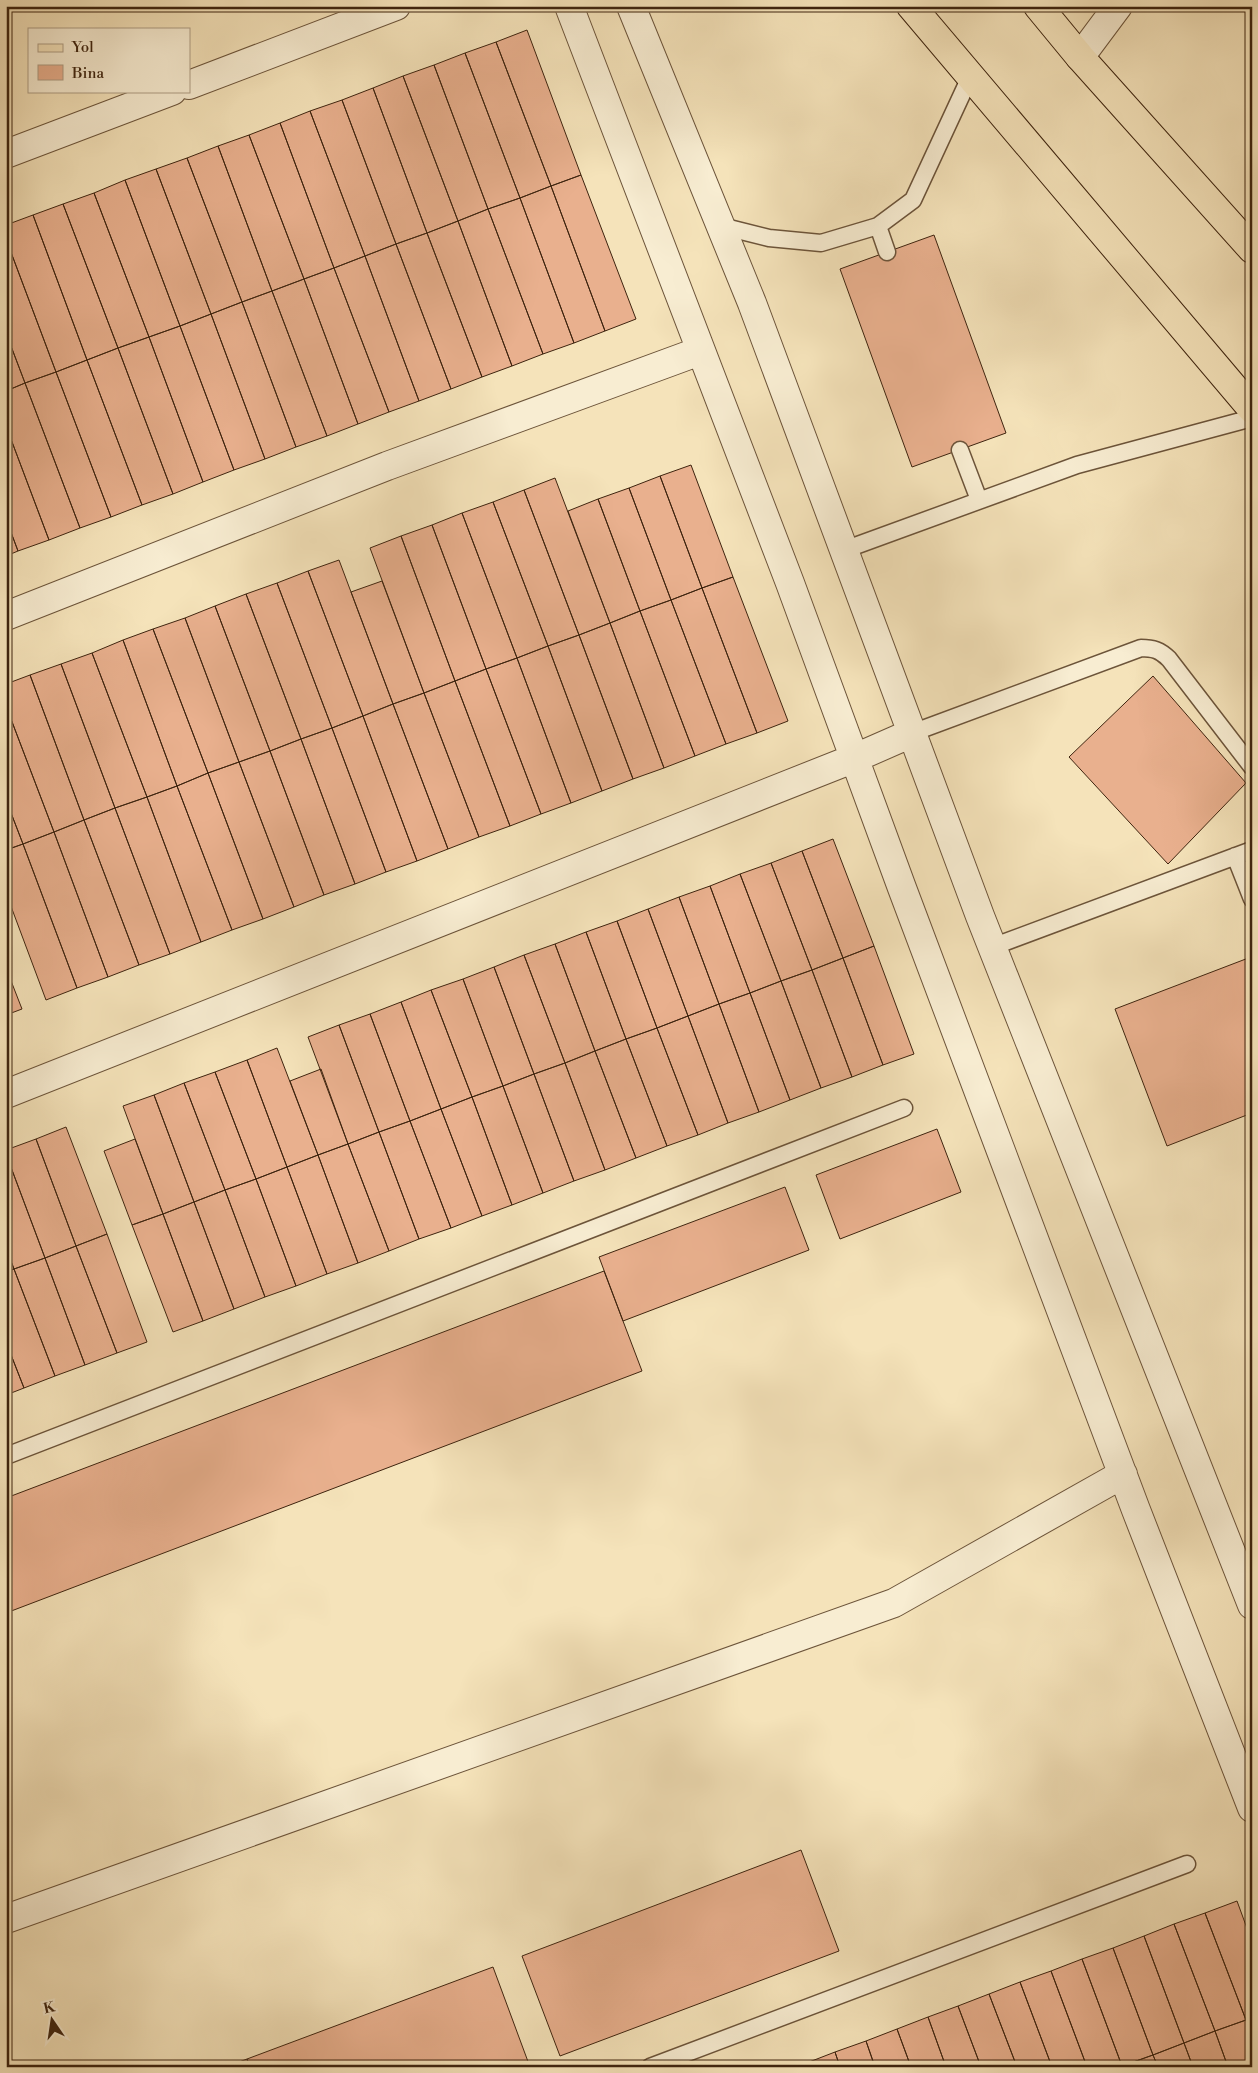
<svg xmlns="http://www.w3.org/2000/svg" width="1258" height="2073" font-family="'Libre Bodoni',serif">
<rect width="100%" height="100%" fill="#f5e3ba"/>
<filter id="stains"><feTurbulence type="fractalNoise" baseFrequency=".004" numOctaves="4"/><feColorMatrix values="0 0 0 0 .2 0 0 0 0 .09 0 0 0 0 .02 0 0 0 .5 -.17"/></filter>
<radialGradient id="worn" r=".72"><stop offset=".6" stop-color="#630" stop-opacity="0"/><stop offset="1" stop-color="#630" stop-opacity=".3"/></radialGradient>
<path fill="#e9b08e" stroke="#3e240f" d="M527,30L581,175L551,186L496,42Z
M496,42L551,186L520,198L465,53Z
M465,53L520,198L488,209L434,65Z
M434,65L488,209L458,221L403,76Z
M403,76L458,221L427,233L373,88Z
M373,88L427,233L396,244L342,100Z
M342,100L396,244L365,256L310,111Z
M310,111L365,256L334,268L280,123Z
M280,123L334,268L304,279L249,135Z
M249,135L304,279L272,291L218,146Z
M218,146L272,291L242,302L187,158Z
M187,158L242,302L211,314L156,169Z
M156,169L211,314L180,326L125,180Z
M581,175L636,319L605,331L551,186Z
M125,180L180,326L149,337L94,193Z
M551,186L605,331L574,343L520,198Z
M94,193L149,337L118,348L63,204Z
M520,198L574,343L543,354L488,209Z
M63,204L118,348L87,360L33,215Z
M488,209L543,354L512,366L458,221Z
M33,215L87,360L56,372L6,239V225Z
M458,221L512,366L482,377L427,233Z
M427,233L482,377L451,389L396,244Z
M934,235L1006,433L912,467L840,269Z
M6,239L56,372L25,383L6,333Z
M396,244L451,389L419,401L365,256Z
M365,256L419,401L389,412L334,268Z
M334,268L389,412L358,424L304,279Z
M304,279L358,424L327,436L272,291Z
M272,291L327,436L296,447L242,302Z
M242,302L296,447L265,459L211,314Z
M211,314L265,459L234,470L180,326Z
M180,326L234,470L203,482L149,337Z
M6,333L25,383L6,391Z
M149,337L203,482L173,494L118,348Z
M118,348L173,494L142,505L87,360Z
M87,360L142,505L111,517L56,372Z
M56,372L111,517L80,528L25,383Z
M25,383L80,528L49,540L6,426V391Z
M6,426L49,540L18,551L6,519Z
M691,465L733,577L702,588L660,476Z
M660,476L702,588L671,600L629,488Z
M555,478L610,623L579,635L524,490Z
M629,488L671,600L640,611L598,499Z
M524,490L579,635L548,646L493,502Z
M598,499L640,611L610,623L568,511Z
M493,502L548,646L517,658L462,513Z
M462,513L517,658L486,669L432,525Z
M6,519L18,551L6,556Z
M432,525L486,669L455,681L401,536Z
M401,536L455,681L424,693L370,548Z
M339,560L393,704L363,716L308,571Z
M308,571L363,716L332,728L277,583Z
M733,577L788,721L757,733L702,588Z
M382,581L424,693L393,704L351,592Z
M277,583L332,728L301,739L246,594Z
M702,588L757,733L726,744L671,600Z
M246,594L301,739L270,751L215,606Z
M671,600L726,744L695,756L640,611Z
M215,606L270,751L239,762L185,618Z
M640,611L695,756L664,768L610,623Z
M185,618L239,762L208,773L153,629Z
M610,623L664,768L633,779L579,635Z
M153,629L208,773L177,786L123,640Z
M579,635L633,779L602,791L548,646Z
M123,640L177,786L147,797L92,653Z
M548,646L602,791L571,803L517,658Z
M92,653L147,797L115,808L61,664Z
M517,658L571,803L541,814L486,669Z
M61,664L115,808L84,820L30,675Z
M486,669L541,814L510,826L455,681Z
M30,675L84,820L54,832L6,706V684Z
M1153,676L1246,783L1168,864L1069,757Z
M455,681L510,826L479,837L424,693Z
M424,693L479,837L448,849L393,704Z
M393,704L448,849L417,861L363,716Z
M6,706L54,832L23,844L6,800Z
M363,716L417,861L386,872L332,728Z
M332,728L386,872L355,884L301,739Z
M301,739L355,884L324,895L270,751Z
M270,751L324,895L294,907L239,762Z
M239,762L294,907L263,919L208,773Z
M208,773L263,919L232,930L177,786Z
M177,786L232,930L201,942L147,797Z
M147,797L201,942L170,954L115,808Z
M6,800L23,844L6,850Z
M115,808L170,954L139,965L84,820Z
M84,820L139,965L108,977L54,832Z
M54,832L108,977L77,988L23,844Z
M833,839L874,946L843,958L802,851Z
M23,844L77,988L46,1000L6,893V850Z
M802,851L843,958L812,970L771,863Z
M771,863L812,970L781,981L740,874Z
M740,874L781,981L750,993L710,886Z
M710,886L750,993L719,1004L679,897Z
M679,897L719,1004L688,1016L648,909Z
M648,909L688,1016L657,1028L617,921Z
M617,921L657,1028L626,1039L586,932Z
M586,932L626,1039L595,1051L555,944Z
M555,944L595,1051L565,1063L524,955Z
M874,946L914,1054L883,1065L843,958Z
M524,955L565,1063L534,1074L494,967Z
M1251,957L1252,1113L1167,1146L1115,1009Z
M843,958L883,1065L852,1077L812,970Z
M494,967L534,1074L503,1086L463,979Z
M6,968L22,1009L6,1015Z
M812,970L852,1077L821,1088L781,981Z
M463,979L503,1086L472,1097L431,990Z
M781,981L821,1088L790,1100L750,993Z
M431,990L472,1097L441,1109L401,1002Z
M750,993L790,1100L759,1112L719,1004Z
M401,1002L441,1109L410,1121L370,1014Z
M719,1004L759,1112L728,1123L688,1016Z
M370,1014L410,1121L379,1132L339,1025Z
M688,1016L728,1123L698,1135L657,1028Z
M339,1025L379,1132L348,1144L308,1037Z
M657,1028L698,1135L667,1146L626,1039Z
M626,1039L667,1146L636,1158L595,1051Z
M277,1048L318,1155L287,1167L247,1060Z
M595,1051L636,1158L605,1170L565,1063Z
M247,1060L287,1167L256,1179L215,1072Z
M565,1063L605,1170L574,1181L534,1074Z
M321,1069L348,1144L318,1155L290,1081Z
M215,1072L256,1179L225,1190L184,1083Z
M534,1074L574,1181L543,1193L503,1086Z
M184,1083L225,1190L194,1202L154,1095Z
M503,1086L543,1193L512,1205L472,1097Z
M154,1095L194,1202L163,1214L123,1106Z
M472,1097L512,1205L482,1216L441,1109Z
M441,1109L482,1216L451,1228L410,1121Z
M410,1121L451,1228L419,1239L379,1132Z
M66,1127L107,1234L76,1246L36,1139Z
M937,1129L961,1192L840,1239L816,1175Z
M379,1132L419,1239L389,1251L348,1144Z
M36,1139L76,1246L45,1258L6,1154V1150Z
M135,1139L163,1214L132,1225L104,1151Z
M348,1144L389,1251L358,1263L318,1155Z
M6,1154L45,1258L14,1269L6,1248Z
M318,1155L358,1263L327,1274L287,1167Z
M287,1167L327,1274L296,1286L256,1179Z
M256,1179L296,1286L265,1297L225,1190Z
M785,1187L809,1250L623,1321L599,1257Z
M225,1190L265,1297L234,1309L194,1202Z
M194,1202L234,1309L203,1321L163,1214Z
M163,1214L203,1321L173,1332L132,1225Z
M107,1234L147,1342L117,1353L76,1246Z
M76,1246L117,1353L85,1365L45,1258Z
M6,1248L14,1269L6,1272Z
M45,1258L85,1365L55,1376L14,1269Z
M14,1269L55,1376L24,1388L6,1342V1272Z
M604,1271L642,1371L6,1613V1498Z
M6,1342L24,1388L6,1395Z
M801,1850L839,1951L560,2056L522,1956Z
M1237,1901L1252,1942V2018L1246,2020L1205,1913Z
M1205,1913L1246,2020L1215,2031L1174,1924Z
M1174,1924L1215,2031L1184,2043L1144,1936Z
M1144,1936L1184,2043L1153,2055L1113,1948Z
M1113,1948L1153,2055L1122,2066L1082,1959Z
M1082,1959L1122,2066L1121,2067H1087L1051,1971Z
M493,1967L530,2067H250L247,2059Z
M1051,1971L1087,2067H1052L1020,1982Z
M1020,1982L1052,2067H1017L989,1994Z
M989,1994L1017,2067H981L958,2006Z
M958,2006L981,2067H946L928,2017Z
M928,2017L946,2067H911L897,2029Z
M1252,2018V2035L1246,2020Z
M1246,2020L1252,2035V2067H1228L1215,2031Z
M897,2029L911,2067H875L866,2041Z
M1215,2031L1228,2067H1193L1184,2043Z
M866,2041L875,2067H840L835,2052Z
M1184,2043L1193,2067H1158L1153,2055Z
M835,2052L840,2067H805L804,2064Z
M1153,2055L1158,2067L1122,2066Z
M247,2059L250,2067H226Z"/>
<g fill="none" stroke-linecap="round" stroke-linejoin="round">
<g stroke="#6c543a" stroke-width="19">
<path id="service" d="M721,226L769,238L821,243L878,226L913,200L970,77
M878,226L887,252
M960,450L979,500
M844,550L1077,465L1252,418
M912,733L1141,648C1153,648 1160,650 1169,659L1252,767
M1235,856L1252,899
M992,947L1252,850
M6,1456L904,1108
M650,2067L1187,1864"/>
</g>
<g stroke="#6c543a" stroke-width="30">
<path id="minor" d="M569,6L790,583L902,888L1136,1510L1252,1808
M631,6L752,303L980,916L1252,1605
M1080,57L1118,6
M189,85L396,6
M6,154L172,91
M6,616L387,466L700,351
M6,1094L855,758L912,733
M6,1919L894,1603L1123,1474"/>
</g>
<g stroke="#3e240f" stroke-width="30">
<path id="primary" d="M911,6L1252,409
M1038,6L1080,57L1252,249"/>
</g>
<use href="#service" stroke="#f8edd2" stroke-width="16"/>
<use href="#minor" stroke="#f8edd2" stroke-width="28"/>
<use href="#primary" stroke="#f5e3ba" stroke-width="28"/>
</g>
<rect width="1258" height="2073" fill="none" stroke="#f5e3ba" stroke-width="25"/>
<rect x="8" y="8" width="1243" height="2058" fill="none" stroke="#3e240f" stroke-width="2.5"/>
<rect x="12" y="12" width="1233" height="2048" fill="none" stroke="#3e240f"/>
<rect x="28" y="28" width="162" height="65" fill="#f8edd2" stroke="#ae9d84"/>
<rect x="38" y="44" width="25" height="8" fill="#f5e3ba" stroke="#ae9d84"/>
<text x="72" y="52" font-size="15" fill="#3e240f">Yol</text>
<rect x="38" y="65" width="25" height="15" fill="#e9b08e" stroke="#ae9d84"/>
<text x="72" y="78" font-size="15" fill="#3e240f">Bina</text>
<g transform="translate(52 2020) rotate(347)" stroke="#f8edd2" stroke-width="4" paint-order="stroke">
<path d="M0-4L9 19L0 12L-9 19Z" fill="#3e240f"/>
<text y="-8" font-size="14" font-weight="bold" text-anchor="middle" fill="#3e240f">K</text>
</g>
<rect width="100%" height="100%" filter="url(#stains)"/>
<rect width="100%" height="100%" fill="url(#worn)"/>
</svg>
